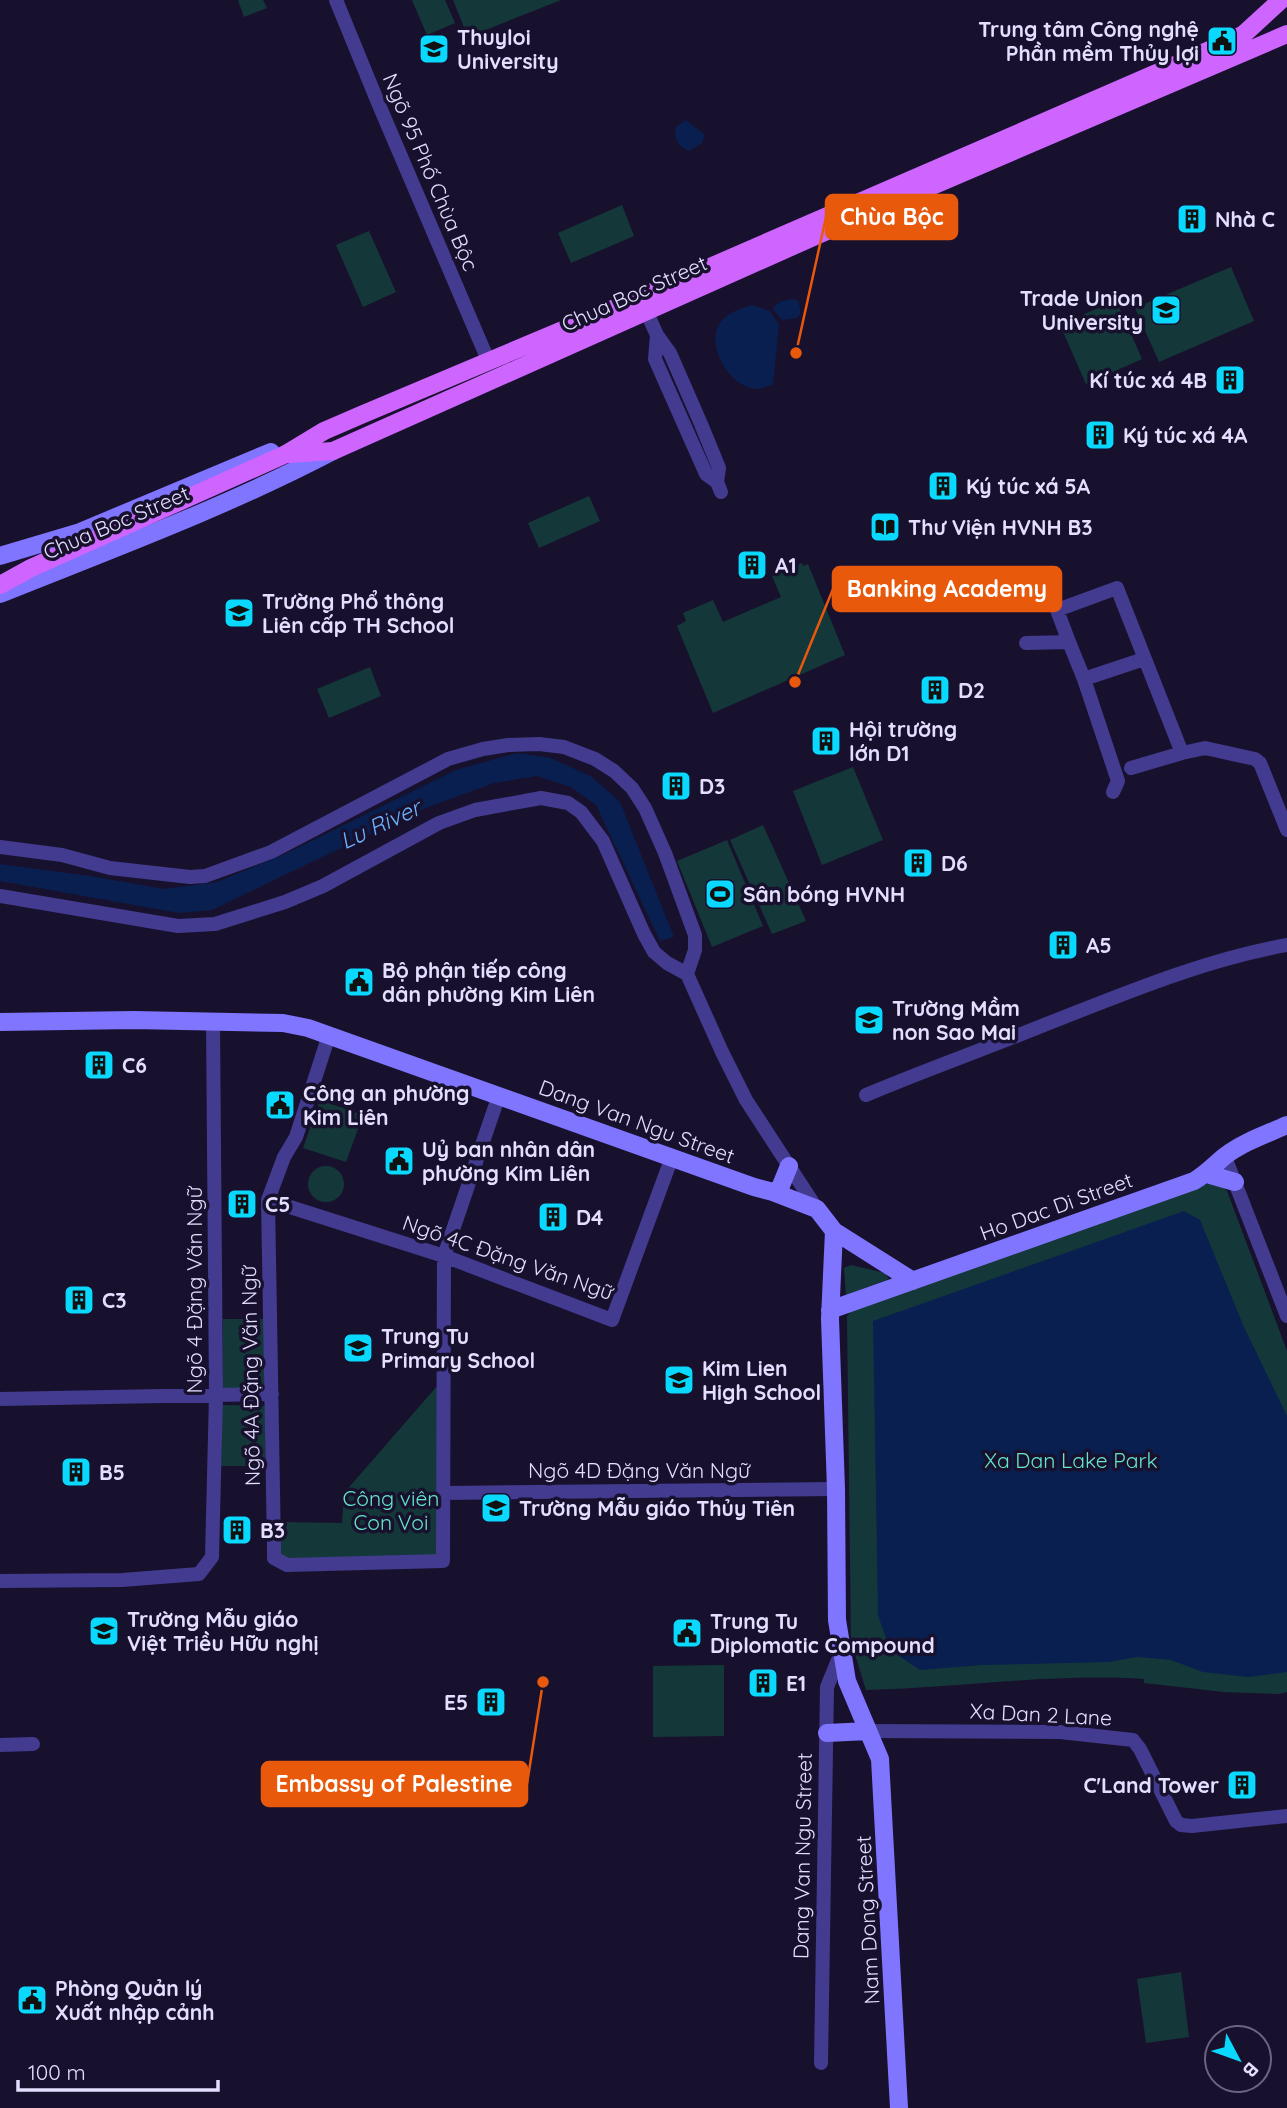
<svg xmlns="http://www.w3.org/2000/svg" width="1287" height="2108" font-family="Quicksand,sans-serif">
<rect width="100%" height="100%" fill="#18112e"/>
<path fill="#143839" d="M238,0H263L267,8L244,17Z
M412,0H445L455,23L427,35Z
M453,0H561L468,37Z
M622,205L634,236L571,263L558,233Z
M369,231L396,292L363,307L336,245Z
M1231,267L1254,321L1159,362L1135,308Z
M1116,300L1142,359L1086,384L1060,325Z
M589,496L600,521L539,548L528,523Z
M802,563L803,566L808,564L845,655L713,713L677,626L686,621L683,613L713,600L723,622L781,597L772,576Z
M370,667L381,696L329,718L317,689Z
M853,767L883,840L822,865L793,791Z
M763,825L806,921L772,934L730,840Z
M727,840L763,926L712,947L677,861Z
M320,1100L363,1115L346,1162L303,1148Z
M308 1184a18 18 0 1 1 36 0a18 18 0 1 1-36 0Z
M1212,1183L1222,1185L1227,1191L1287,1351V1692L1279,1694L1224,1692L1144,1683V1679C1050,1673 958,1688 866,1690L851,1641L847,1316L851,1311L1201,1185Z
M851,1265L885,1273L889,1279L846,1295L844,1268Z
M223,1319H264V1388H223Z
M438,1385L437,1556L288,1560L280,1554V1522L342,1523L344,1493Z
M222,1405L265,1406V1466H221Z
M724,1665V1736L653,1737V1666Z
M1181,1972L1189,2037L1146,2043L1137,1979Z"/>
<path fill="#091f4f" d="M686,120L705,135L702,143L689,151C678,145 673,140 676,127Z
M793,299L798,300L801,313L797,318L782,320L773,309C777,301 786,300 793,299Z
M752,305L770,311L779,325L773,384C768,386 762,389 757,389C730,388 705,346 720,323C727,312 740,309 752,305Z
M517,753L551,758L592,777L620,802L674,937L660,941L596,805L571,787L537,776L494,783L420,810L212,910L179,913L0,881V864L90,876L164,889L217,882L285,854L456,770Z
M1184,1211L1200,1220L1244,1327L1287,1416V1672L1248,1677L1203,1672L1171,1660L1137,1657L1109,1662L982,1665L920,1670L890,1650L878,1615L873,1321Z"/>
<g fill="none" stroke-linecap="round" stroke-linejoin="round">
<path stroke="#423b8f" stroke-width="14" d="M336,0L379,105L488,360
M647,313L657,335L670,353L701,424L719,468L717,482L721,492
M657,335L655,359L706,474L717,482
M1069,642L1057,610L1117,588L1182,753
M1026,643L1069,642L1084,679L1144,659
M1084,679L1118,781L1113,792
M1131,768L1182,753L1205,748L1255,759L1260,763L1287,830
M0,847L62,855L110,868L190,877L205,876L271,852L448,759L483,749L508,745L539,744L564,747L595,759L614,771L632,788L645,808L665,853L695,935V950L687,974
M0,896L178,926L215,924L285,902L323,886L439,823L475,810L541,798L568,803L581,812L603,841L644,934L654,952L667,963L687,974L722,1052L746,1100L817,1209
M329,1035L296,1137L284,1157L268,1200L274,1548V1558L287,1565L443,1561L444,1256L499,1095
M866,1095C925,1070 985,1049 1044,1025C1123,994 1203,960 1287,945
M1225,1157L1287,1316
M268,1200L444,1256L612,1320L672,1157
M0,1399L272,1394
M443,1493L836,1489
M0,1581L122,1580L199,1574L212,1557L216,1395L213,1022
M868,1731L1060,1732L1133,1740L1140,1749L1176,1821L1181,1825L1192,1826L1287,1816
M0,1745L33,1744
M821,2063L827,1687L841,1653"/>
<path stroke="#8075ff" stroke-width="18" d="M0,556L80,532L271,452
M0,594C112,549 226,507 333,451
M0,1022L134,1020L283,1023L308,1028L754,1187L773,1192L817,1209L834,1231L913,1281
M1207,1174L1235,1182
M773,1192L780,1188L789,1166
M834,1231L830,1319L836,1489L837,1620L847,1681L880,1759L899,2108
M830,1310L1194,1181C1206,1174 1214,1165 1225,1156C1243,1142 1267,1134 1287,1125
M827,1733L868,1731"/>
<path stroke="#ce65ff" stroke-width="18" d="M286,454L324,431L361,415L641,297L1221,45L1244,34L1281,0
M289,454L333,451L820,234L1287,34"/>
<path stroke="#ce65ff" stroke-width="18" d="M0,585L31,568L286,454"/>
</g>
<defs>
<g id="civic-square" transform="scale(1.575)"><rect x="-9" y="-9" width="18" height="18" rx="4" fill="#0ad9ff" stroke="#18112e"/><path d="M-.6-6.5H3V-4.5H.6V-3L4-1V1h2V6H-6V1h2V-1L-.6-3ZM-1.2 2.5V6h2.4V2.5Z" fill="#111"/></g>
<g id="university-square" transform="scale(1.575)"><rect x="-9" y="-9" width="18" height="18" rx="4" fill="#0ad9ff" stroke="#18112e"/><path d="M0-5L7-2L0 1L-7-2ZM-4 1L0 2.5L4 1V4Q0 6-4 4Z" fill="#111"/></g>
<g id="building-square" transform="scale(1.575)"><rect x="-9" y="-9" width="18" height="18" rx="4" fill="#0ad9ff" stroke="#18112e"/><path d="M-4-6H4V6H1V3H-1V6H-4ZM-2.5-4.3h1.7v1.8h-1.7ZM.8-4.3h1.7v1.8H.8ZM-2.5-1h1.7V.8h-1.7ZM.8-1h1.7V.8H.8Z" fill="#111"/></g>
<g id="library-square" transform="scale(1.575)"><rect x="-9" y="-9" width="18" height="18" rx="4" fill="#0ad9ff" stroke="#18112e"/><path d="M-6-4Q-3-5.5-.7-3.5V5Q-3 3-6 4ZM6-4Q3-5.5 .7-3.5V5Q3 3 6 4Z" fill="#111"/></g>
<g id="school-square" transform="scale(1.575)"><rect x="-9" y="-9" width="18" height="18" rx="4" fill="#0ad9ff" stroke="#18112e"/><path d="M0-5L7-2L0 1L-7-2ZM-4 1L0 2.5L4 1V4Q0 6-4 4Z" fill="#111"/></g>
<g id="stadium-square" transform="scale(1.575)"><rect x="-9" y="-9" width="18" height="18" rx="4" fill="#0ad9ff" stroke="#18112e"/><path d="M0-5a6.5 5 0 1 0 0 10a6.5 5 0 1 0 0-10ZM-3.5-1.8h7v3.6h-7Z" fill="#111"/></g>
</defs>
<g fill-rule="evenodd">
<use href="#civic-square" x="1222" y="41"/>
<use href="#university-square" x="434" y="49"/>
<use href="#building-square" x="1192" y="219"/>
<use href="#university-square" x="1166" y="310"/>
<use href="#building-square" x="1230" y="380"/>
<use href="#building-square" x="1100" y="435"/>
<use href="#building-square" x="943" y="486"/>
<use href="#library-square" x="885" y="527"/>
<use href="#building-square" x="752" y="565"/>
<use href="#school-square" x="239" y="613"/>
<use href="#building-square" x="935" y="690"/>
<use href="#building-square" x="826" y="741"/>
<use href="#building-square" x="676" y="786"/>
<use href="#building-square" x="918" y="863"/>
<use href="#stadium-square" x="720" y="894"/>
<use href="#building-square" x="1063" y="945"/>
<use href="#civic-square" x="359" y="982"/>
<use href="#school-square" x="869" y="1020"/>
<use href="#building-square" x="99" y="1065"/>
<use href="#civic-square" x="280" y="1105"/>
<use href="#civic-square" x="399" y="1161"/>
<use href="#building-square" x="242" y="1204"/>
<use href="#building-square" x="553" y="1217"/>
<use href="#building-square" x="79" y="1300"/>
<use href="#school-square" x="358" y="1348"/>
<use href="#school-square" x="679" y="1380"/>
<use href="#building-square" x="76" y="1472"/>
<use href="#school-square" x="496" y="1508"/>
<use href="#building-square" x="237" y="1530"/>
<use href="#school-square" x="104" y="1631"/>
<use href="#civic-square" x="687" y="1633"/>
<use href="#building-square" x="763" y="1683"/>
<use href="#building-square" x="491" y="1702"/>
<use href="#building-square" x="1242" y="1785"/>
<use href="#civic-square" x="32" y="2000"/>
</g>
<g text-anchor="middle" dominant-baseline="central" stroke-width="7" stroke-linejoin="round" paint-order="stroke">
<g font-size="21" font-weight="bold" fill="#e4deff" stroke="#18112e" text-anchor="start">
<text x="1199" y="29" text-anchor="end">Trung tâm Công nghệ<tspan x="1199" dy="24">Phần mềm Thủy lợi</tspan></text>
<text x="457" y="37">Thuyloi<tspan x="457" dy="24">University</tspan></text>
<text x="1215" y="219">Nhà C</text>
<text x="1143" y="298" text-anchor="end">Trade Union<tspan x="1143" dy="24">University</tspan></text>
<text x="1207" y="380" text-anchor="end">Kí túc xá 4B</text>
<text x="1123" y="435">Ký túc xá 4A</text>
<text x="966" y="486">Ký túc xá 5A</text>
<text x="908" y="527">Thư Viện HVNH B3</text>
<text x="775" y="565">A1</text>
<text x="262" y="601">Trường Phổ thông<tspan x="262" dy="24">Liên cấp TH School</tspan></text>
<text x="958" y="690">D2</text>
<text x="849" y="729">Hội trường<tspan x="849" dy="24">lớn D1</tspan></text>
<text x="699" y="786">D3</text>
<text x="941" y="863">D6</text>
<text x="743" y="894">Sân bóng HVNH</text>
<text x="1086" y="945">A5</text>
<text x="382" y="970">Bộ phận tiếp công<tspan x="382" dy="24">dân phường Kim Liên</tspan></text>
<text x="892" y="1008">Trường Mầm<tspan x="892" dy="24">non Sao Mai</tspan></text>
<text x="122" y="1065">C6</text>
<text x="303" y="1093">Công an phường<tspan x="303" dy="24">Kim Liên</tspan></text>
<text x="422" y="1149">Uỷ ban nhân dân<tspan x="422" dy="24">phường Kim Liên</tspan></text>
<text x="265" y="1204">C5</text>
<text x="576" y="1217">D4</text>
<text x="102" y="1300">C3</text>
<text x="381" y="1336">Trung Tu<tspan x="381" dy="24">Primary School</tspan></text>
<text x="702" y="1368">Kim Lien<tspan x="702" dy="24">High School</tspan></text>
<text x="99" y="1472">B5</text>
<text x="519" y="1508">Trường Mẫu giáo Thủy Tiên</text>
<text x="260" y="1530">B3</text>
<text x="127" y="1619">Trường Mẫu giáo<tspan x="127" dy="24">Việt Triều Hữu nghị</tspan></text>
<text x="710" y="1621">Trung Tu<tspan x="710" dy="24">Diplomatic Compound</tspan></text>
<text x="786" y="1683">E1</text>
<text x="468" y="1702" text-anchor="end">E5</text>
<text x="1219" y="1785" text-anchor="end">C'Land Tower</text>
<text x="55" y="1988">Phòng Quản lý<tspan x="55" dy="24">Xuất nhập cảnh</tspan></text>
</g>
<g font-size="21" fill="#e4deff" stroke="#18112e">
<text transform="translate(431 172) rotate(67)">Ngõ 95 Phố Chùa Bộc</text>
<text transform="translate(634 293) rotate(-24)">Chua Boc Street</text>
<text transform="translate(116 522) rotate(-23)">Chua Boc Street</text>
<text transform="translate(637 1121) rotate(20)">Dang Van Ngu Street</text>
<text transform="translate(1056 1206) rotate(-20)">Ho Dac Di Street</text>
<text transform="translate(508 1257) rotate(19)">Ngõ 4C Đặng Văn Ngữ</text>
<text transform="translate(194 1290) rotate(-90)">Ngõ 4 Đặng Văn Ngữ</text>
<text transform="translate(250 1376) rotate(-91)">Ngõ 4A Đặng Văn Ngữ</text>
<text x="639" y="1470">Ngõ 4D Đặng Văn Ngữ</text>
<text transform="translate(1041 1714) rotate(3)">Xa Dan 2 Lane</text>
<text transform="translate(802 1856) rotate(-89)">Dang Van Ngu Street</text>
<text transform="translate(867 1920) rotate(-93)">Nam Dong Street</text>
</g>
<g font-size="21" fill="#64e6cc" stroke="#18112e">
<text x="1071" y="1460">Xa Dan Lake Park</text>
<text x="391" y="1498">Công viên<tspan x="391" dy="24">Con Voi</tspan></text>
</g>
<g font-size="23" font-style="italic" fill="#6cb3ff" stroke="#18112e">
<text transform="translate(380 824) rotate(-25)">Lu River</text>
</g>
</g>
<path fill="none" stroke="#e8590c" stroke-width="2.5" d="M796 353L826 217M795 682L833 589M543 1682L527 1784"/>
<g fill="#e8590c" stroke="#18112e" stroke-width="2.5">
<circle cx="796" cy="353" r="7"/>
<circle cx="795" cy="682" r="7"/>
<circle cx="543" cy="1682" r="7"/>
</g>
<g fill="#e8590c" stroke="#e8590c" stroke-width="2.5">
<rect x="826" y="195" width="131" height="44" rx="7"/>
<rect x="833" y="567" width="228" height="44" rx="7"/>
<rect x="262" y="1762" width="265" height="44" rx="7"/>
</g>
<g font-size="23" text-anchor="middle" font-weight="bold" fill="#fff">
<text x="892" y="225">Chùa Bộc</text>
<text x="947" y="597">Banking Academy</text>
<text x="394" y="1792">Embassy of Palestine</text>
</g>
<g transform="translate(1238 2059) rotate(131)"><circle r="33" fill="#18112e" stroke="#6a6382" stroke-width="2"/>
<path d="M0-5L12 26L0 18L-12 26Z" fill="#0ad9ff"/>
<text y="-10" font-size="19" font-weight="bold" text-anchor="middle" fill="#e4deff">B</text>
</g>
<path d="M18 2080v10h200v-10" fill="none" stroke="#e4deff" stroke-width="3.5"/>
<text x="28" y="2080" font-size="21" fill="#e4deff" stroke="#18112e" stroke-width="5" paint-order="stroke">100 m</text>
</svg>
